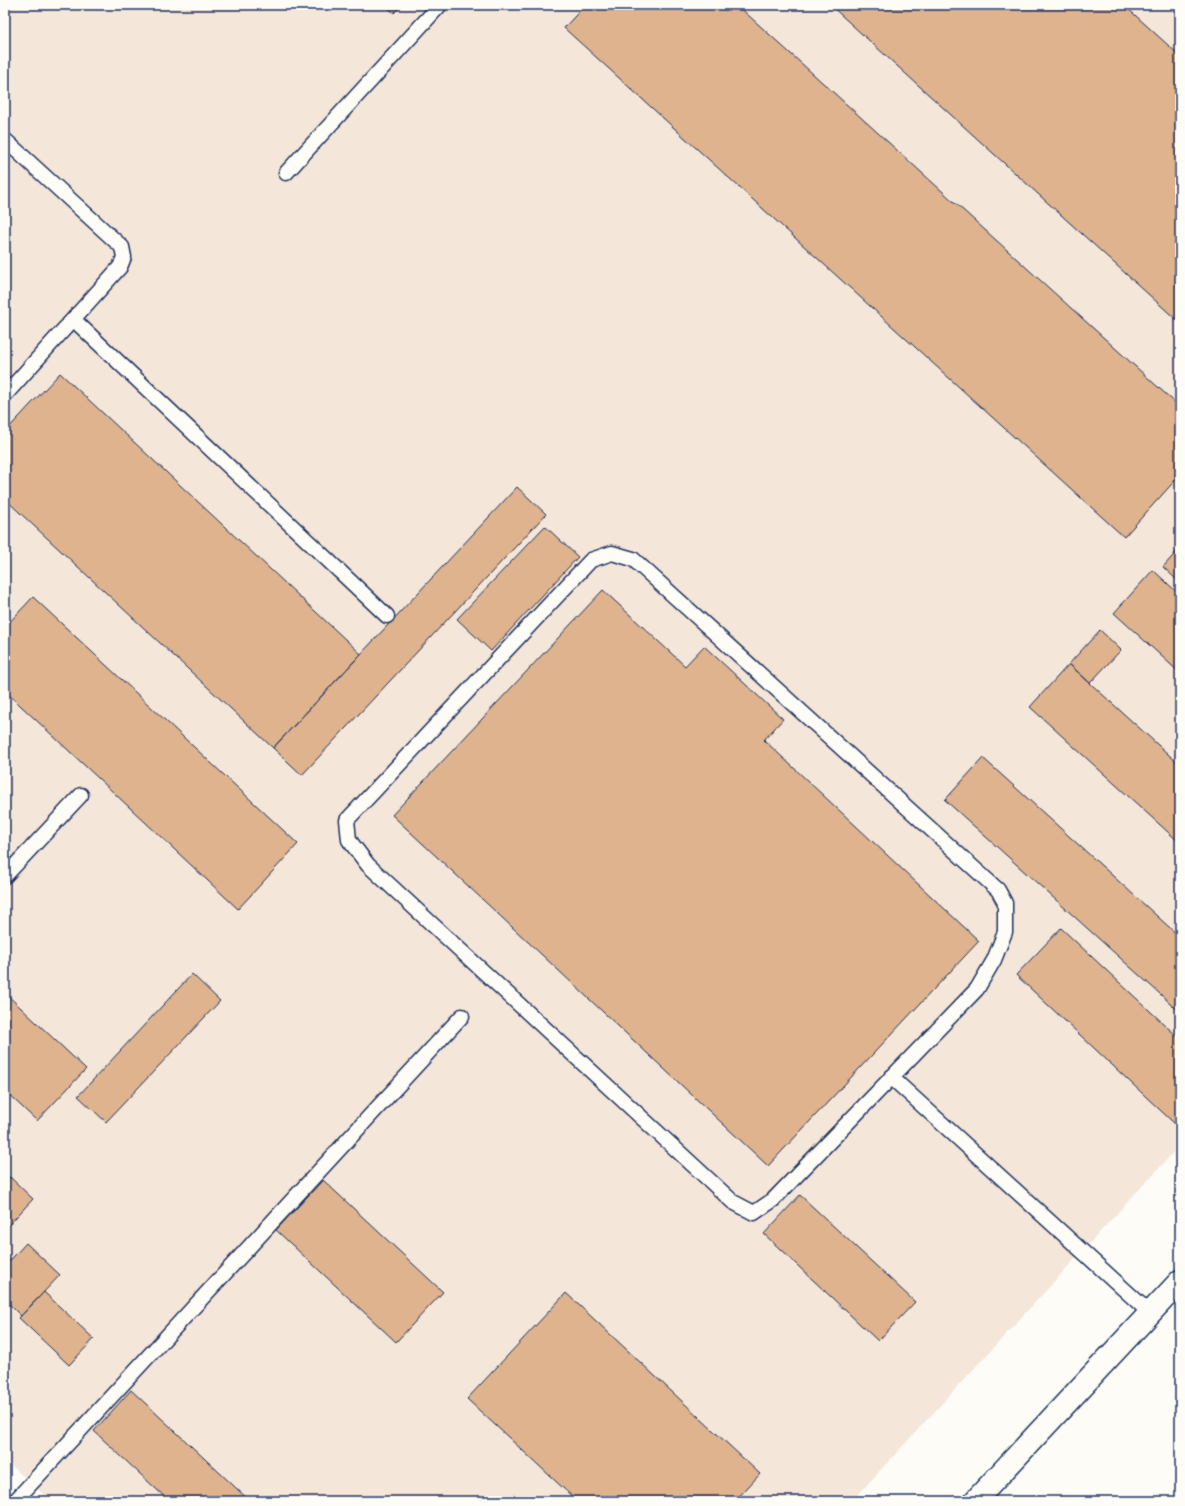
<svg xmlns="http://www.w3.org/2000/svg" width="1185" height="1506" font-family="'Balsamiq Sans',sans-serif">
<rect width="100%" height="100%" fill="#fdfcf7"/>
<filter id="ink" filterUnits="userSpaceOnUse"><feTurbulence type="fractalNoise" baseFrequency=".025" numOctaves="2"/><feDisplacementMap in="SourceGraphic" scale="8" xChannelSelector="R" yChannelSelector="G"/><feConvolveMatrix kernelMatrix="1 2 1 2 8 2 1 2 1" color-interpolation-filters="sRGB"/></filter>
<g filter="url(#ink)">
<path fill="#f4e6d8" d="M5,5H1180V1145L852,1501H51L5,1460Z"/>
<path fill="#deb38e" stroke="#1b2f5e" d="M385,5H402L394,13Z
M585,5H737L1180,407V475L1124,537L564,28Z
M830,5H1124L1180,56V323Z
M60,373L361,654L273,748L5,499V432Z
M517,487L546,514L302,775L273,748Z
M545,526L578,557L491,651L457,619Z
M1180,548V579L1178,581L1163,567Z
M1153,570L1180,595V673L1114,613Z
M603,590L685,666L704,646L783,719L764,740L979,941L768,1166L392,815Z
M33,597L298,844L238,909L5,691V627Z
M1100,630L1121,650L1090,683L1069,664Z
M1069,664L1180,765V843L1030,707Z
M983,758L1180,937V1012L945,800Z
M1061,928L1180,1039V1119L1175,1124L1016,975Z
M192,974L220,1001L106,1122L78,1096Z
M5,993L86,1069L37,1121L5,1091Z
M10,1177L33,1199L5,1229V1182Z
M323,1180L443,1292L396,1342L276,1230Z
M800,1195L915,1302L878,1341L764,1234Z
M26,1243L60,1275L21,1316L5,1300V1266Z
M44,1292L94,1339L69,1365L19,1318Z
M566,1293L760,1474L735,1501H577L467,1399Z
M131,1390L250,1501H169L94,1431Z"/>
<g fill="none" stroke-linecap="round" stroke-linejoin="round">
<g stroke="#1b2f5e" stroke-width="17">
<path id="lane" d="M5,140L122,247L124,257L120,267L5,395
M286,173L440,5
M73,319L387,616
M612,553L633,559L998,890L1005,903V932L994,960L977,989L773,1200L754,1213L733,1202L368,865L349,840L347,820L591,560Z
M5,876L81,795
M891,1077L1150,1313
M15,1501L462,1016"/>
</g>
<g stroke="#1b2f5e" stroke-width="25">
<path id="secondary" d="M975,1501L1180,1281"/>
</g>
<use href="#lane" stroke="#fdfcf7" stroke-width="14"/>
<use href="#secondary" stroke="#fdfcf7" stroke-width="22"/>
</g>
</g>
<rect width="1185" height="1506" fill="none" stroke="#fdfcf7" stroke-width="20"/>
<rect x="10" y="10" width="1165" height="1486" fill="none" stroke="#1b2f5e" stroke-width="1.5" filter="url(#ink)"/>
</svg>
